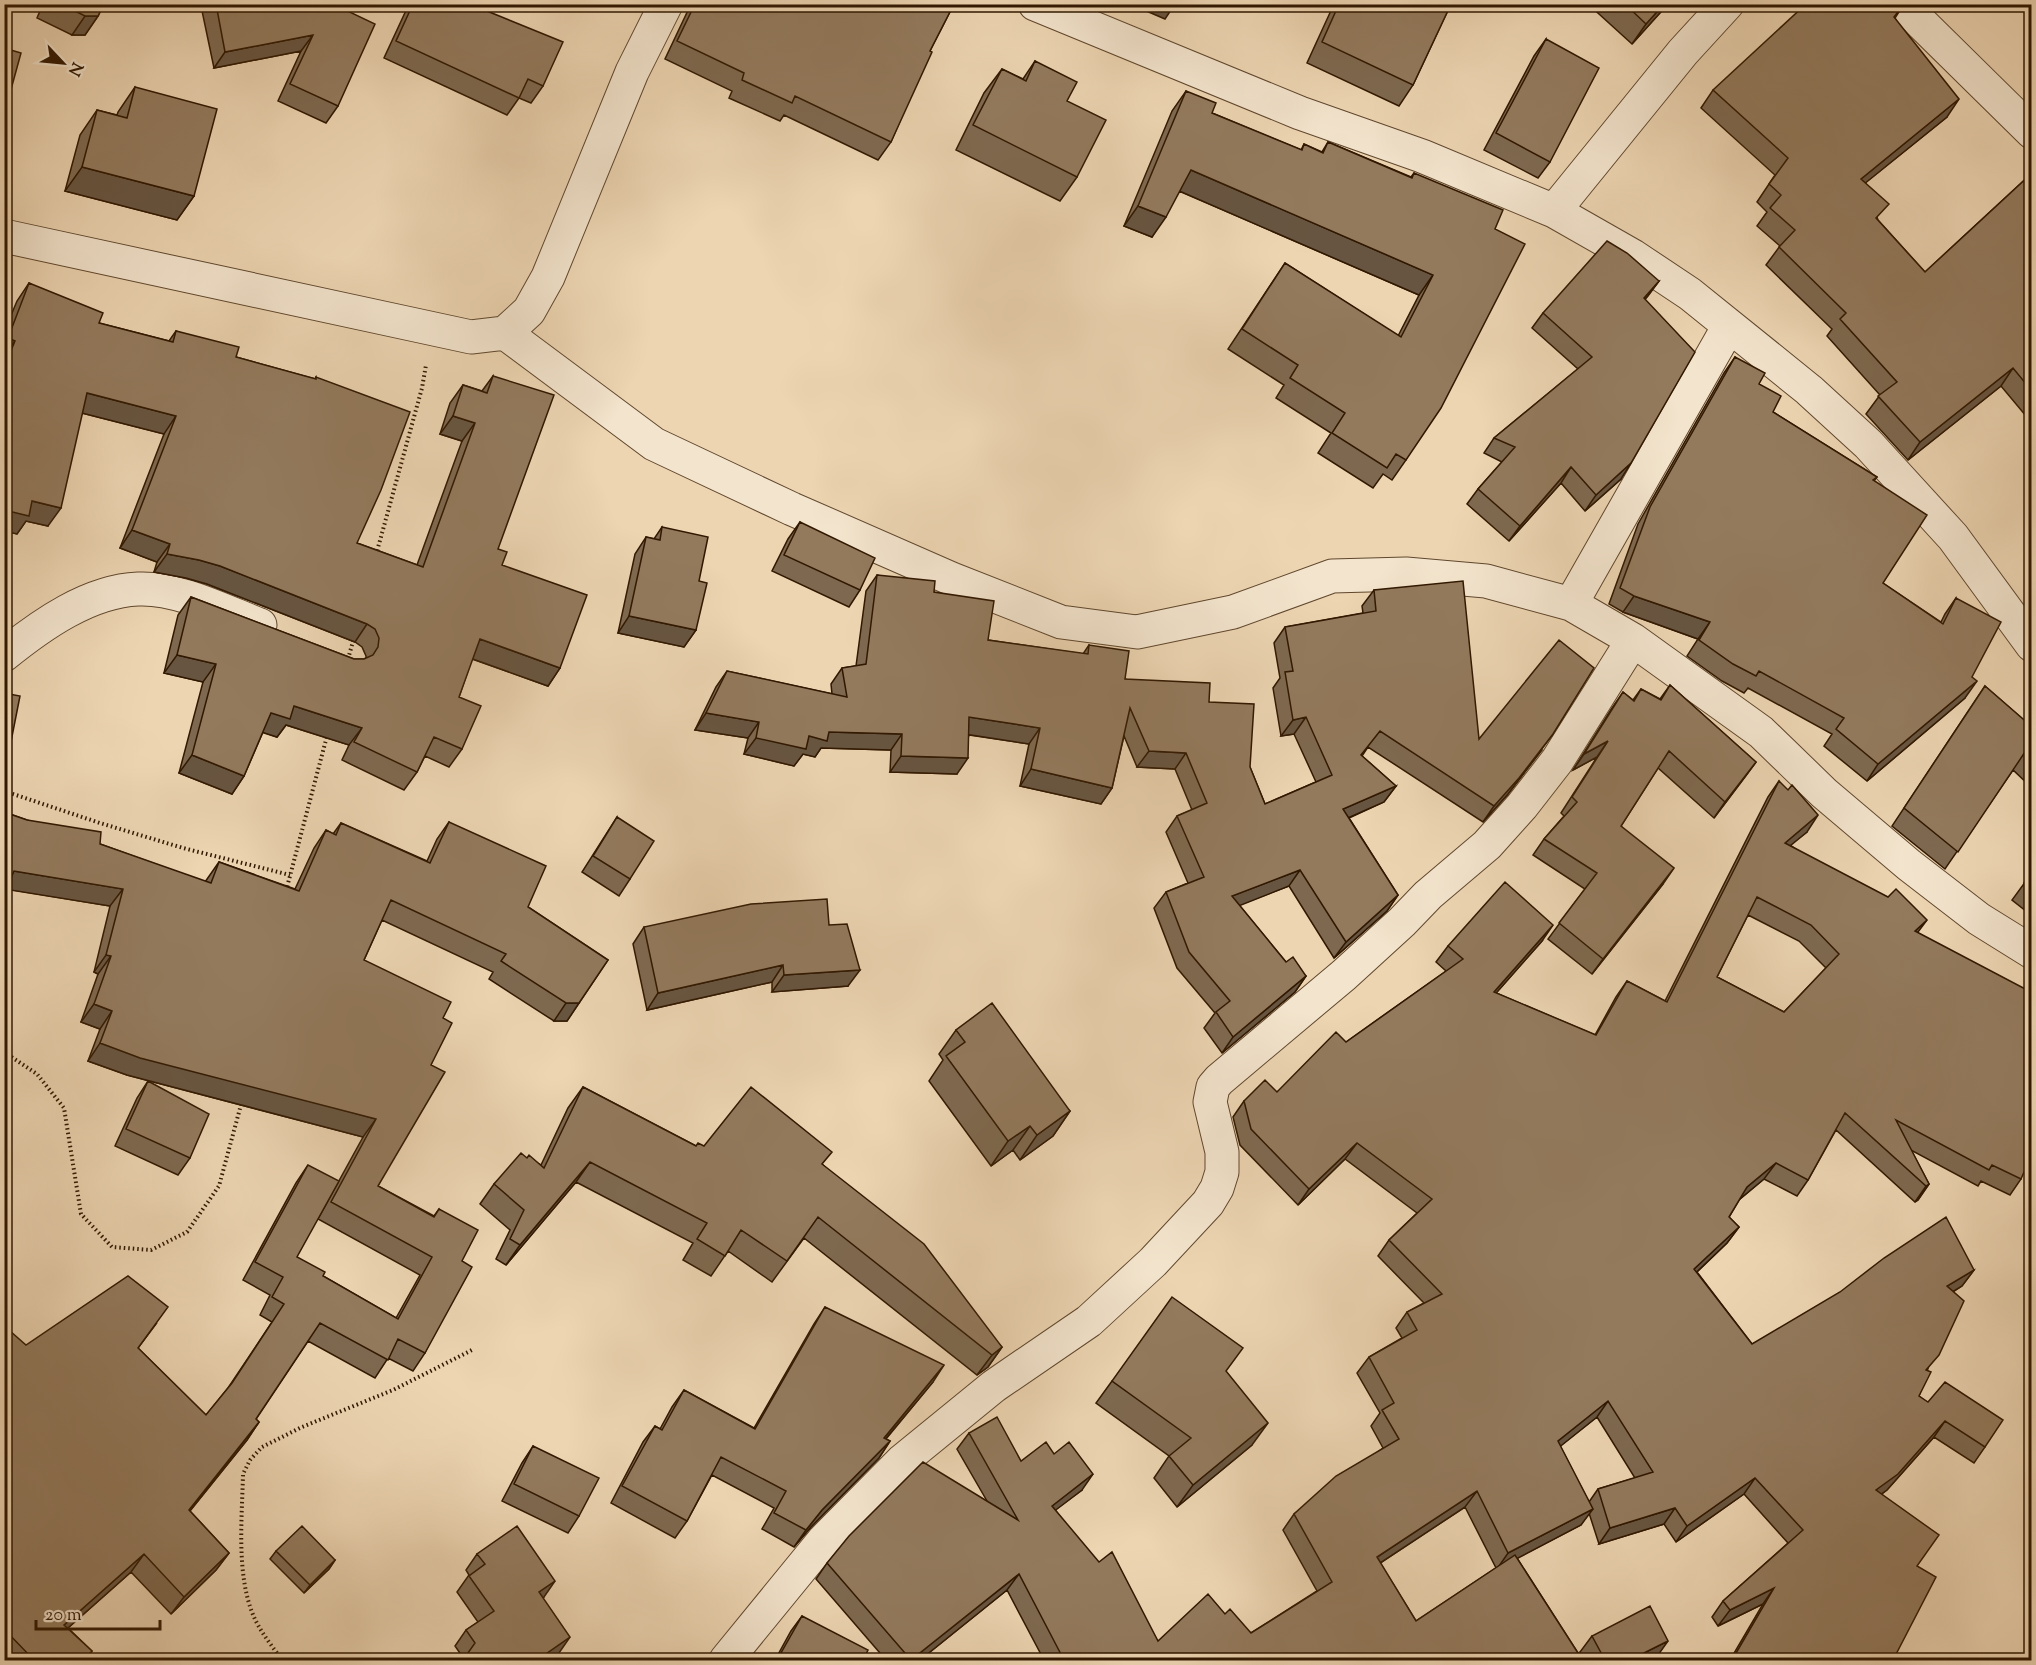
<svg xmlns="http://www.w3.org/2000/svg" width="2036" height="1665" font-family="'Sorts Mill Goudy',serif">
<rect width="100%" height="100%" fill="#edd5b2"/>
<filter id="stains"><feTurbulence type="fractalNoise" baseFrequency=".00333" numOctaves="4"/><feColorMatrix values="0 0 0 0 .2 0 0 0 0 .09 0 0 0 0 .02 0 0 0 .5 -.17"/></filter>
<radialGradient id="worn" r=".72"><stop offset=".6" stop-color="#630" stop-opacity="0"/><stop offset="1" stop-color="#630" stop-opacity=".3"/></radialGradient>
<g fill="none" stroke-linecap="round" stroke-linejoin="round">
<g stroke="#60472d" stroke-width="35">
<path id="street" d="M1035,4L1300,113L1422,156L1554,211L1633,256L1690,294L1809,390L1868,444L1953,537L2032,645
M1902,4L2032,132
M1554,211L1683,52L1727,4
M4,236L471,337L505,333L529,311L548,277L632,72L666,4
M505,333L654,444L792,509L952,579L1061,622L1137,632L1233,612L1332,576L1406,574L1486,581L1571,604L1633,640L1761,732L1824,793L1909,865L1979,919L2032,952
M1571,604L1729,326
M4,655C41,625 89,591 138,589C177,587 224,611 260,625
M726,1660L824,1540L902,1461L994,1386L1089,1321L1153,1262L1208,1203L1217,1188L1222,1172V1152L1210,1102L1213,1087L1219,1080L1344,975L1402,922L1428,895L1487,845L1522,806L1557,761L1633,640"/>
</g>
<path stroke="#311801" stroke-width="4" stroke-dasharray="1.5 3" stroke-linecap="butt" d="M376,555L422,388L426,365
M348,659L354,638
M4,791L100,823L183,848L290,875
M286,891L327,736
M4,1052L37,1074L64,1108L81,1214L112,1247L151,1250L187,1232L219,1186L242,1101
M282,1660C273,1647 261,1633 254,1617C236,1576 242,1519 243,1474L250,1460L262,1447L302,1427L393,1390L474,1349"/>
<use href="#street" stroke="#f3e4cd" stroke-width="33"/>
</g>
<path fill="#7e6950" stroke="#311801" stroke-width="1.5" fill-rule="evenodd" d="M43,4H104L98,16L85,35H72L37,18Z
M202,4H333L338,106L326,123L278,101L301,51L214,68L201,6Z
M409,4H490L487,11L543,86L531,103L519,98L507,115L384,58Z
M691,4H954L930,51L891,142L878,160L784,115L780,121L729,98L732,91L665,59Z
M1334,4H1451L1413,85L1399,106L1307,63Z
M1588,4H1668L1632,44Z
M1904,4L1895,18L1947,117L1865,183L1878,220L1925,272L2031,174V422L2001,386L1908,460L1866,414L1880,395L1827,336L1832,329L1766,265L1780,246L1757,226L1767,212L1757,202L1775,175L1701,108L1713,90Z
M1546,39L1550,162L1538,178L1484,150L1534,56Z
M1035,61L1067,101L1077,177L1060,201L956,150L984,93L1002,69L1023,79Z
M135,87L194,196L177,220L65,191L80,135L97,110L117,115L118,112Z
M1186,91L1212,113L1301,150L1304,144L1322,152L1328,142L1411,177L1414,173L1495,229L1406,460L1392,480L1383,474L1373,488L1318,453L1331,433L1276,398L1284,385L1228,349L1285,263L1398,336L1419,295L1179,191L1152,237L1124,226L1172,111Z
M1659,281L1645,299L1621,479L1585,511L1561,483L1509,541L1467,504L1478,489L1502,462L1484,453L1494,438L1578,369L1532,328L1543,313Z
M29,283L99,323L169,341L176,331L236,357L315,379L316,377L357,543L417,565L462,441L440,434L450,403L463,385L482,391L493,376L498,549L502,565L560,668L548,686L472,659L459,697L462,749L449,767L425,756L417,772L404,790L342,760L349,745L286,725L277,737L263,732L244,776L232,794L179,773L203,682L164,673L178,615L191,597L354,659H364L366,658V656L362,647L355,642L207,584L186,578L154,572L157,562L120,548L164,434L82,413L48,526L26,521L17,534L4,531V332L17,301Z
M1735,357L1759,384L1773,412L1877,477L1874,481L1883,583L1941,622L1945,614L1956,598L1972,677L1965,698L1867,781L1824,746L1832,734L1748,688L1744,693L1722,681L1687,656L1698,639L1623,612L1609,604L1638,524L1724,373Z
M800,522L860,590L849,607L772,571L788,539Z
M662,527L696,630L684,647L618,633L635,554L646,537L654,539Z
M877,575L934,592L988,640L1083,654L1089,645L1125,679L1209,702L1250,767L1265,804L1316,782L1294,734L1281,736L1273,688L1280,678L1274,643L1285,627L1363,613L1362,606L1374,590L1479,739L1542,750L1508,794L1483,822L1368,747L1362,756L1396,786L1384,802L1349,818L1398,895L1387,911L1334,958L1289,886L1239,905L1286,962L1306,976L1295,992L1222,1053L1204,1028L1215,1013L1177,968L1154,908L1166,892L1188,883L1166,832L1177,816L1192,810L1175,769L1137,767L1124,736L1112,788L1101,804L1020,786L1029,744L969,735L957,774L890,772L891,750L821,748L815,757L803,754L794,766L744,754L748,738L695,730L716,687L727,671L832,694L831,684L842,668L856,666L866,591Z
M1670,685L1756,762L1714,818L1658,768L1621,826L1663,884L1592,974L1548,939L1585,889L1533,855L1544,839L1564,816L1561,813L1597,757L1573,770L1612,708L1623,692L1633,700L1641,689L1660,699Z
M1985,686L2031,726V787L2013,770L1945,869L1892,826Z
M1779,781L1807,832L1790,845L1918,933L2021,1179L2010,1195L1981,1181L1978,1186L1911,1150L1929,1184L1918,1200L1915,1202L1836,1130L1808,1180L1797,1196L1764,1179L1739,1200L1729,1217L1739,1227L1727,1243L1697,1272L1752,1344L1974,1270L1962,1286L1953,1292L1919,1396L1985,1447L1974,1463L1934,1437L1887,1490L1882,1494L1917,1566L1893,1660H1730L1763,1604L1718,1626L1712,1617L1723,1601L1788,1543L1744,1494L1676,1542L1664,1524L1599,1544L1589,1513L1581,1525L1517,1558L1578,1653L1573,1660H1044L1007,1590L920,1660H886L816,1579L827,1563L987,1501L957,1449L969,1433L1021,1461L1054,1454L1082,1490L1055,1510L1158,1641L1225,1614L1251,1633L1317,1591L1283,1530L1294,1514L1383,1448L1371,1426L1380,1413L1357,1373L1369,1357L1402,1338L1396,1328L1407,1312L1424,1303L1378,1256L1389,1240L1417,1213L1345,1159L1298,1205L1240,1145L1233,1117L1244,1101L1277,1092L1346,1042L1446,971L1436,962L1448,946L1542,941L1496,993L1595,1035L1616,997L1627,981L1665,1001L1768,797ZM1748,915L1799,941L1826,968L1784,1012L1717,977ZM1597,1417L1635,1478L1598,1489L1589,1502L1560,1446ZM1465,1507L1496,1568L1416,1621L1380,1563Z
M4,812L27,820L100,844L205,882L219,862L295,889L314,848L326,830L333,834L341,823L427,861L437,839L449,822L528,907L608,960L567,1021H554L489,979L493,972L382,920L364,960L443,1018L431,1065L378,1186L434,1216L439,1209L462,1261L425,1353L413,1371L388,1358L375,1378L308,1341L256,1419L259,1422L247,1440L190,1511L229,1553L216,1570L171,1614L131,1572L68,1628L92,1651L85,1660H4V1337L26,1345L156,1324L138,1348L206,1415L228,1388L272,1322L260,1315L270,1295L243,1280L296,1183L308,1165L297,1257L323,1276L396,1318L420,1275L318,1219L363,1137L127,1075L88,1061L100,1029L81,1022L98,974L94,972L110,906L7,889L4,893Z
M617,817L630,879L619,896L582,872Z
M2031,874V915L2012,900Z
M829,925L848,986L772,992V982L647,1010L633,944L644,927Z
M956,1030L1070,1111L1053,1136L1020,1160L1013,1150L991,1166L929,1081L943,1060L939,1054Z
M148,1081L190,1158L178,1175L115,1146L137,1098Z
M583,1087L696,1146H704L823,1165L1002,1347L988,1367L977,1375L804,1238L772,1282L728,1251L711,1276L683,1260L693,1243L576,1182L506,1265L496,1259L510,1230L480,1204L494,1184L527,1158L541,1165L568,1108Z
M825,1307L933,1382L886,1439L890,1441L879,1458L811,1527L794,1547L762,1529L774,1508L712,1475L687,1521L675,1538L611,1503L643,1442L655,1426L660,1429L672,1407L684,1390L754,1428L814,1324Z
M1226,1372L1252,1445L1177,1507L1154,1478L1169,1456L1096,1403L1112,1381Z
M533,1446L579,1516L568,1533L502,1501L522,1463Z
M276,1551L335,1560L329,1569L304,1593L270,1559Z
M477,1554L544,1597L543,1598L559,1653L464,1659L455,1646L466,1630L478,1622L457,1592L469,1575L466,1570Z
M802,1616L863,1660H775L791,1631Z
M1592,1636L1656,1658L1651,1660H1584L1580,1652Z"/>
<path fill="#675541" stroke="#311801" stroke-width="1.5" d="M1130,4H1175L1165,19Z
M1664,4H1668L1632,44L1646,24Z
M85,16H98L85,35H72Z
M313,35L301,51L214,68L225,52Z
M1959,99L1947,117L1848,197L1861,179Z
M82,167L194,196L177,220L65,191Z
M1191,170L1433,275L1419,295L1177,190Z
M1138,206L1166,217L1152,237L1124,226Z
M1659,281L1648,296L1633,313L1644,298Z
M8,338L15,341L4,356V342Z
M2013,368L2001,386L1908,460L1920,442Z
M87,393L176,416L164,434L74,411Z
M453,416L475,423L462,441L440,434Z
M1631,463L1621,479L1585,511L1596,495Z
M1571,467L1561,483L1509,541L1520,526Z
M32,501L61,508L48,526L26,521L17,534L4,531V510Z
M132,530L170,544L157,562L120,548Z
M167,554L199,560L220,566L367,624L355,642L207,584L186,578L154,572Z
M1634,596L1710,622L1698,639L1623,612Z
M629,616L696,630L684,647L618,633Z
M480,639L560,668L548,686L467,657Z
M177,655L216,664L203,682L164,673Z
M1977,681L1965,698L1867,781L1878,764Z
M294,706L362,728L349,745L286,725L277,737L258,731L271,713Z
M706,713L759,722L748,738L695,730Z
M969,717L1040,728L1029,744L958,733Z
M1306,717L1294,734L1281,736L1293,720Z
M829,732L902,734L891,750L821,748L815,757L803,754L794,766L744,754L756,738L809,736Z
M1553,734L1508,794L1483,822L1494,806Z
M1608,741L1597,757L1573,770L1584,754Z
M1149,751L1186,753L1175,769L1137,767Z
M192,755L244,776L232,794L179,773Z
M901,756L968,758L957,774L890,772Z
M1756,762L1745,777L1714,818L1725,802Z
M1031,769L1112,788L1101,804L1020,786Z
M1396,786L1384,802L1332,825L1343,809Z
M1818,815L1807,832L1774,859L1785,843Z
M1674,868L1663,884L1592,974L1603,959Z
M1300,870L1289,886L1221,913L1232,896Z
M14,871L123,889L110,906L4,889Z
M1398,895L1387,911L1334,958L1346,942Z
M1927,920L1915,936V931Z
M1553,925L1542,941L1483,1008L1494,992Z
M106,955L111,956L98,974L94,972Z
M783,965L772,982L647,1010L658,993Z
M860,970L848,986L772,992L784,975Z
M1306,976L1295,992L1222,1053L1233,1037Z
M566,1003H579L567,1021H554Z
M94,1004L112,1011L100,1029L81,1022Z
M100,1043L376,1119L363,1137L127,1075L88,1061Z
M1070,1111L1053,1136L1020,1160L1037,1135Z
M1030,1126L1013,1150L991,1166L1008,1141Z
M1357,1143L1345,1159L1298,1205L1309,1189Z
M590,1162L576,1182L506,1265L520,1245Z
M1776,1163L1764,1179L1735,1203L1747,1187Z
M1929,1184L1918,1200L1915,1202L1926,1186Z
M1739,1227L1727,1243L1683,1285L1694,1269Z
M1974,1270L1962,1286L1936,1302L1947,1286Z
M1002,1347L988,1367L977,1375L992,1355Z
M944,1365L933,1382L873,1454L884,1438Z
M1608,1401L1597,1417L1547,1457L1558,1441Z
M1945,1421L1934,1437L1887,1490L1864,1506L1876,1490Z
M259,1422L247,1440L176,1528L189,1510Z
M1268,1423L1252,1445L1177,1507L1193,1485Z
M890,1441L879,1458L811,1527L794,1547L806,1530L822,1510Z
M1093,1474L1082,1490L1040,1522L1052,1506Z
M1755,1478L1744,1494L1676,1542L1687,1526Z
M1477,1491L1465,1507L1365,1573L1377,1557Z
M1675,1508L1664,1524L1599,1544L1610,1528Z
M1593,1509L1581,1525L1497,1569L1508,1553Z
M229,1553L216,1570L171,1614L184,1597Z
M144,1554L131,1572L51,1643L64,1625Z
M335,1560L329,1569L304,1593L310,1585Z
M1019,1574L1007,1590L920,1660H911Z
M555,1581L544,1597L527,1609L539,1592Z
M1774,1588L1763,1604L1718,1626L1730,1610Z
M570,1637L559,1653L549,1660H537Z
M1668,1641L1656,1658L1651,1660H1630Z
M1578,1653L1573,1660H1562Z"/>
<path fill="#937a5d" stroke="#311801" stroke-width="1.5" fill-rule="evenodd" d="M61,4H104L98,16H85Z
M216,4H333L375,24L338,106L290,84L313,35L225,52Z
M413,4H490L487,11L563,42L543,86L528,79L519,98L396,41Z
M695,4H954L930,51L932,52L891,142L795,96L792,103L742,80L744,73L677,41Z
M1339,4H1451L1413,85L1322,42Z
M1625,4H1664L1646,24Z
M1806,4H1904L1894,17L1959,99L1861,179L1889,204L1876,218L1925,272L2031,174V390L2013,368L1920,442L1878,396L1897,382L1840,319L1846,313L1779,247L1795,230L1770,208L1781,195L1769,184L1788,158L1713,90Z
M1546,39L1599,68L1550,162L1496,133Z
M4,48L21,53L4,115Z
M1035,61L1077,82L1067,101L1106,120L1077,177L973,125L1002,69L1026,81Z
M135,87L217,109L194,196L82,167L97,110L127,118Z
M1186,91L1216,103L1212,113L1302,150L1304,144L1323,153L1328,142L1412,178L1414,173L1503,210L1495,229L1525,244L1441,408L1406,460L1396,454L1387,468L1332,433L1345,413L1290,378L1298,365L1242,329L1285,263L1401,337L1433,275L1191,170L1166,217L1138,206Z
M1607,241L1627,253L1659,281L1644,298L1695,352L1631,463L1596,495L1571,467L1520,526L1478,489L1515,447L1494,438L1592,357L1543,313Z
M29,283L103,313L99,323L173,342L176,331L239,347L236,357L316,379V377L410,412L381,490L357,543L423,567L475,423L453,416L463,385L487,393L493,376L554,395L498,549L507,552L502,565L587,595L560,668L480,639L459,697L481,706L462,749L434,737L417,772L354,742L362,728L294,706L290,719L271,713L244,776L192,755L216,664L177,655L191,597L354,659H364L373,655L378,647L379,638L375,629L367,624L220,566L199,560L167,554L170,544L132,530L176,416L87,393L61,508L32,501L29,516L4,510V368L15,341L8,338Z
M1735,357L1765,373L1759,384L1781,396L1773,412L1877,477L1873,480L1927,515L1883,583L1943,624L1956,598L2001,622L1972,677L1977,681L1878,764L1836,729L1844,718L1759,671L1756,676L1733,664L1699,640L1710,622L1634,596L1620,588L1650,507Z
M800,522L875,558L860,590L784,555Z
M662,527L708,537L699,581L707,583L696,630L629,616L646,537L660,540Z
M877,575L935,581L934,592L994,601L988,640L1088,654L1089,645L1129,651L1125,679L1210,683L1209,702L1254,704L1250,767L1265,804L1332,775L1306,717L1293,720L1285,672L1293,671L1285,627L1376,611L1374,590L1463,581L1479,739L1559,640L1594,668L1553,734L1519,778L1494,806L1380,731L1361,755L1396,786L1343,809L1398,895L1346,942L1300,870L1232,896L1286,962L1293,957L1306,976L1233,1037L1216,1012L1230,1001L1189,952L1166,892L1204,877L1177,816L1207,803L1186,753L1149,751L1130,708L1112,788L1031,769L1040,728L969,717L968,758L901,756L902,734L829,732L827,741L809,736L806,749L756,738L759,722L706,713L727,671L847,697L842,668L866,664Z
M1670,685L1756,762L1725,802L1669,751L1621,826L1674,868L1603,959L1559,923L1597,873L1544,839L1577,802L1572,797L1608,741L1584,754L1623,692L1634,701L1641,689L1661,700Z
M1985,686L2031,726V758L2025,752L1958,852L1904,808Z
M4,693L20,696L4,777Z
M1779,781L1788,790L1792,785L1818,815L1785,843L1888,897L1896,889L1927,920L1915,931L2031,992V1156L2021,1179L1992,1165L1989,1170L1896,1120L1929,1184L1926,1186L1845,1113L1808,1180L1776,1163L1747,1187L1729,1217L1739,1227L1694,1269L1752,1344L1840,1292L1884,1258L1946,1217L1974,1270L1947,1286L1964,1301L1939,1355L1926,1370L1931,1372L1919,1396L1928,1402L1945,1382L2003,1420L1985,1447L1945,1421L1898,1474L1876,1490L1939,1535L1917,1566L1936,1577L1893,1660H1732L1774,1588L1730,1610L1723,1601L1803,1530L1755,1478L1687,1526L1675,1508L1610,1528L1598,1489L1653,1472L1608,1401L1558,1441L1593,1509L1508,1553L1477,1491L1377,1557L1416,1621L1515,1555L1578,1653L1562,1660H1068V1659L1064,1660L1019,1574L911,1660L827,1563L849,1536L923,1462L1018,1520L969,1433L997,1417L1021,1461L1046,1442L1054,1454L1069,1442L1093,1474L1052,1506L1099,1562L1112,1552L1158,1641L1208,1594L1225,1614L1230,1609L1251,1633L1332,1582L1294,1514L1336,1476L1399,1439L1382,1410L1394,1403L1369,1357L1417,1330L1407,1312L1442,1294L1389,1240L1432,1199L1357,1143L1309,1189L1251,1129L1244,1101L1265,1080L1277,1092L1336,1032L1346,1042L1463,959L1448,946L1505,882L1553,925L1494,992L1596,1035L1627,981L1667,1002ZM1757,897L1811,925L1839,954L1784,1012L1717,977Z
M4,812L27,820L101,832L100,844L211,883L219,862L299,891L326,830L336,835L341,823L430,863L449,822L546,866L528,907L608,960L579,1003H566L501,961L506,954L391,900L364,960L451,1002L443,1018L452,1023L431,1065L445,1072L378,1186L434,1217L439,1209L478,1230L462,1261L472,1267L425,1353L398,1339L388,1360L320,1323L256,1419L259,1422L189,1510L229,1553L184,1597L144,1554L64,1625L92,1651L83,1660H31L33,1659L4,1629V1337L10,1331L26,1345L128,1276L168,1307L138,1348L206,1415L232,1383L284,1304L272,1297L283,1277L255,1262L308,1165L339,1181L297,1257L325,1272L323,1276L398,1319L432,1257L331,1202L376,1119L140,1058L100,1043L112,1011L94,1004L111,956L106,955L123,889L14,871L5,892H4Z
M617,817L654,841L630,879L593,856Z
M2031,874V889L2024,883Z
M827,899L829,925L847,924L860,970L784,975L783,965L658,993L644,927L751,904Z
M992,1003L1070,1111L1037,1135L1030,1126L1008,1141L946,1056L965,1042L956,1030Z
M148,1081L209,1114L190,1158L126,1129Z
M583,1087L696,1146L698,1143L704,1146L751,1087L832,1152L822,1164L924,1244L1002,1347L992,1355L818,1217L787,1261L741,1230L725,1256L697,1239L707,1223L590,1162L520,1245L510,1239L524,1210L494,1184L521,1153L527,1158L529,1155L544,1168Z
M4,1173L9,1174L4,1186Z
M1172,1297L1243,1348L1226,1371L1268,1423L1193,1485L1169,1456L1191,1438L1112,1381Z
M825,1307L944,1365L884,1438L890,1441L822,1510L806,1530L774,1513L786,1491L721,1457L687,1521L622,1486L655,1426L662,1430L684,1390L755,1429Z
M533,1446L599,1478L579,1516L514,1484Z
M302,1526L335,1560L310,1585L276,1551Z
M517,1526L555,1581L539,1592L570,1637L537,1660H463L475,1643L466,1630L494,1611L469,1576L485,1564L477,1554Z
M1650,1606L1668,1641L1630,1660H1605L1592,1636Z
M802,1616L868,1650L863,1660H777Z"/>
<rect width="2036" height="1665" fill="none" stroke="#edd5b2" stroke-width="24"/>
<rect x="6" y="6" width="2024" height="1653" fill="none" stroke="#311801" stroke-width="3"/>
<rect x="12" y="12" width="2012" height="1641" fill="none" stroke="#311801" stroke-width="1.5"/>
<g transform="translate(63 63) rotate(116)" stroke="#f3e4cd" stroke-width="4.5" paint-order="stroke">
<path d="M0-4.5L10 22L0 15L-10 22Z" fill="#311801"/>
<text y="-9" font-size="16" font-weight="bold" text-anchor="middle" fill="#311801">N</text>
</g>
<path d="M36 1620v9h124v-9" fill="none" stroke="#311801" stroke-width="3"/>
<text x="45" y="1620" font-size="18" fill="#311801" stroke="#f3e4cd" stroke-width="4.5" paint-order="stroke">20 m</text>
<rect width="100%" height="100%" filter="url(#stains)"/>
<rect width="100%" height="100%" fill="url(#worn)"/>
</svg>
